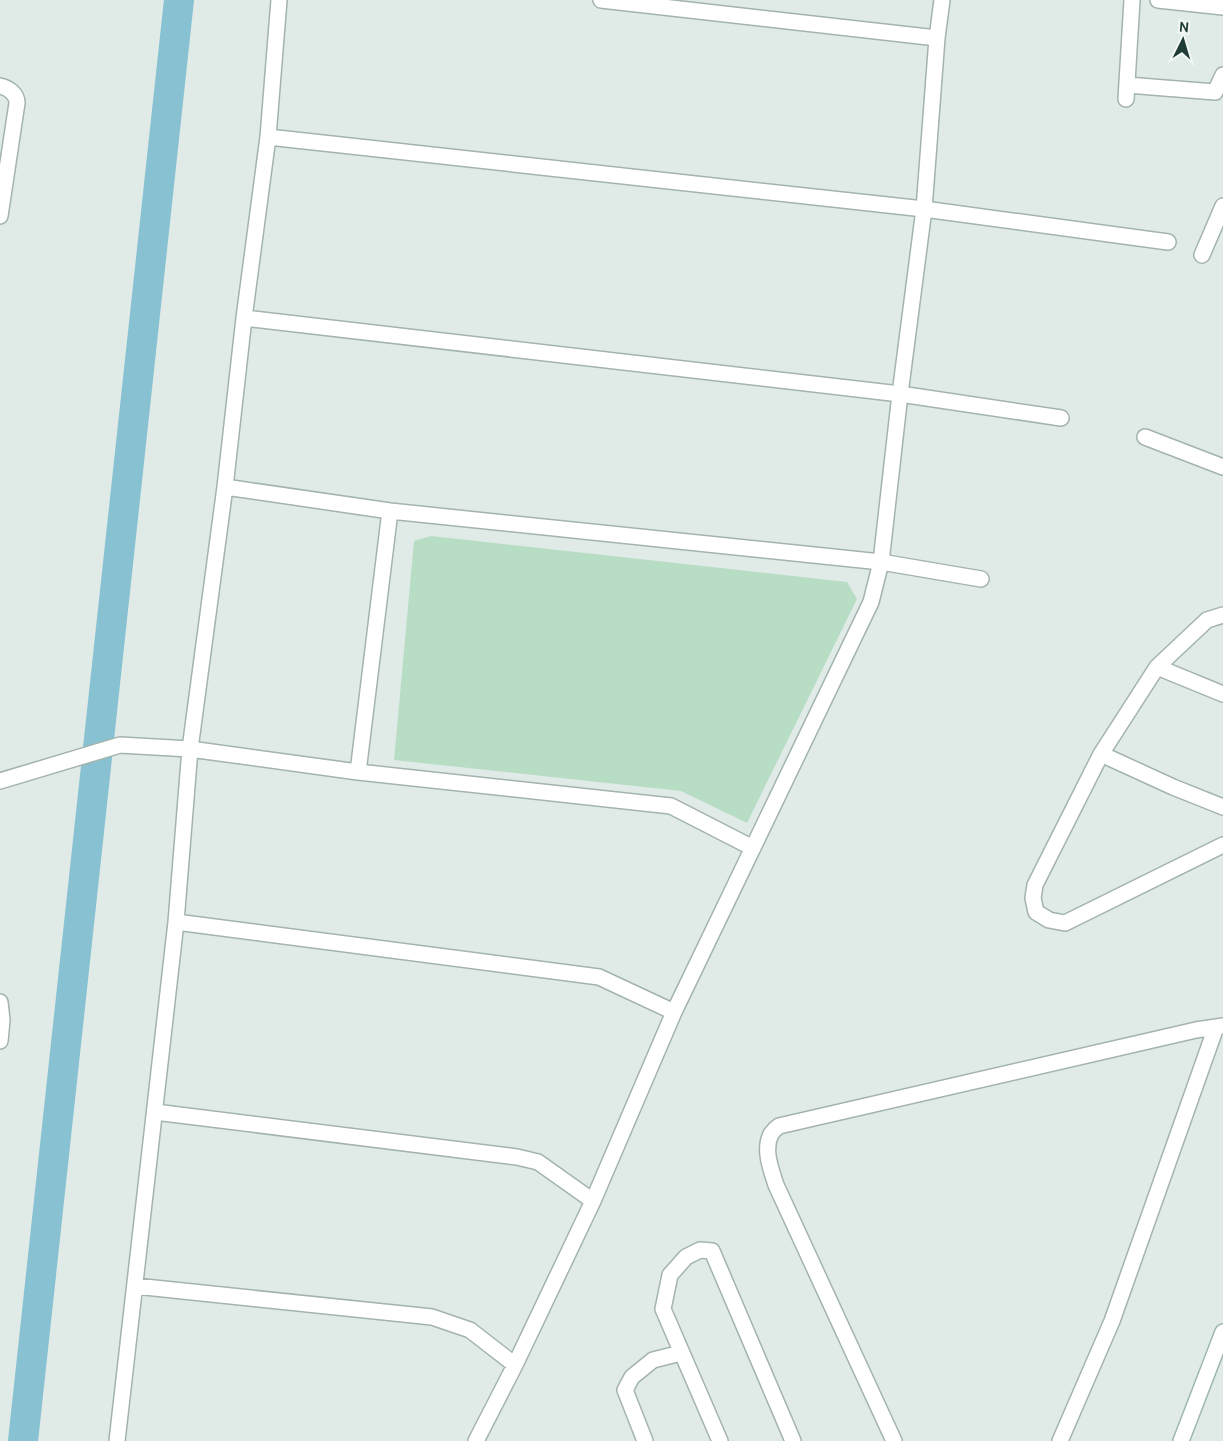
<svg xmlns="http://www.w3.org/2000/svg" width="1223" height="1441" font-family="Cabin,sans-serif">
<rect width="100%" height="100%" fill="#e0ebe7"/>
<path fill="#b8ddc5" d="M431,536L847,582L857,599L747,823L681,791L394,760L414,541Z"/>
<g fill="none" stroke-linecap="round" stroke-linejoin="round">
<path stroke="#87c1d2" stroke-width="30" d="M23,1441L179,0"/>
<g stroke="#a3b3ae" stroke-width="18">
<path id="lane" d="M1202,255L1223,206
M1145,437L1223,467
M1223,615L1207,620L1157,667L1101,754L1173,787L1223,807
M1157,667L1223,694
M1101,754L1035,885L1033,898L1036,912L1049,920L1065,923L1223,845
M645,1441L625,1390L632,1377L653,1360L681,1353
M720,1441L663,1309L670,1275L686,1257L700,1250L712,1251L793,1441
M894,1441L776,1185C771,1169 763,1150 771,1134C773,1131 776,1128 779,1126L1196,1030L1223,1026
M1060,1441L1112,1321L1216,1027"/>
</g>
<g stroke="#a3b3ae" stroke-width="18">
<path id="street" d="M601,0L937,38
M1158,0L1223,7
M1127,85L1215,92L1223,75
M0,86C9,88 17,94 17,103L0,216
M1126,99L1132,0
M268,137L924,209L1168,242
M244,318L900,394L1061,418
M225,487L390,511L881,562L981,579
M358,772L390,511
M0,781L120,745L190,749L358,772L671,806L753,848
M176,922L599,977L674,1012
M0,1002L2,1020L0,1041
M155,1112L517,1157L538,1162L593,1201
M135,1286L432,1317L470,1330L515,1365
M117,1441L176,922L190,749L225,487L244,318L268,137L279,0
M476,1441L515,1365L593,1201L674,1012L871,602L881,562L900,394L924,209L937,38L942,0"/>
</g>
<g stroke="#9eb7b0" stroke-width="18">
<path id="secondary" d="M1181,1441L1223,1332"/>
</g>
<use href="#lane" stroke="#fff" stroke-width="15"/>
<use href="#street" stroke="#fff" stroke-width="15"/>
<use href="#secondary" stroke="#fff" stroke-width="15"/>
</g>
<g transform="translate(1183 40) rotate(5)" stroke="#f1f8f5" stroke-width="4" paint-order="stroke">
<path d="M0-4L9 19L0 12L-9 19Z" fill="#203c36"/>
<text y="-8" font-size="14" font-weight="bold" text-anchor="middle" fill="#203c36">N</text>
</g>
</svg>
